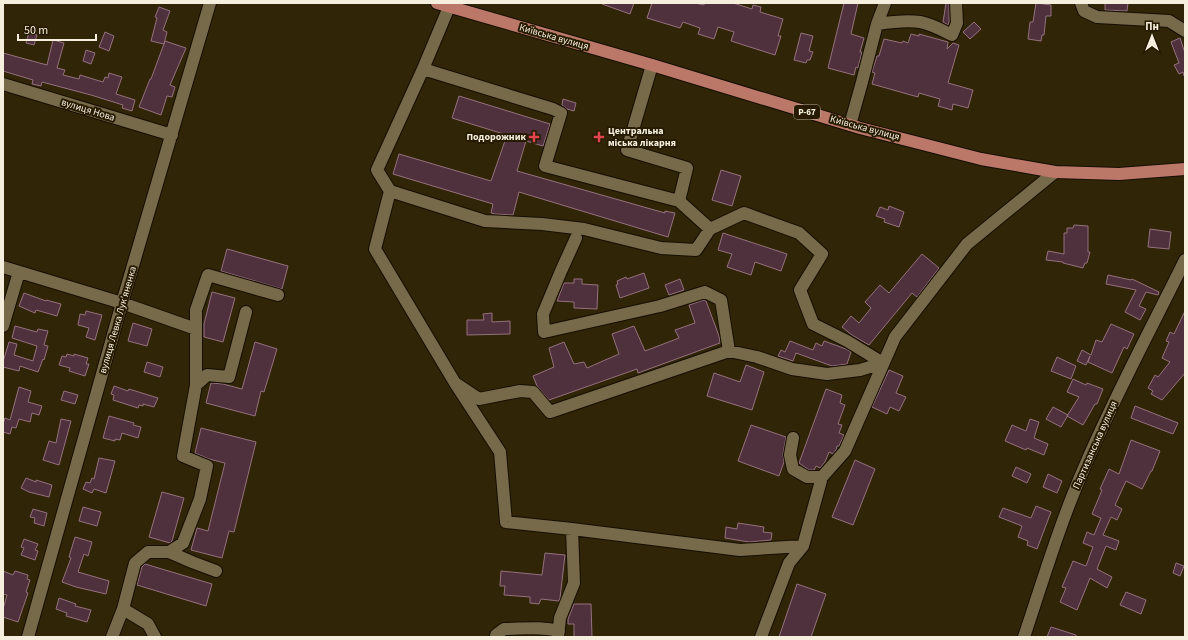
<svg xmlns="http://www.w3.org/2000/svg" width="1188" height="640" font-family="'Source Sans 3',sans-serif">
<rect width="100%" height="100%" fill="#302506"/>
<path fill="#4e313c" stroke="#95717e" d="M602,3H634L630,14L602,4Z
M652,3H695L704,5V3H733L752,9L753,5L761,7L760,12L783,19L778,36H781L775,55L731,41L734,32L718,27L714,39L698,34L700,28L683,22L680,28L647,18Z
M844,3H858L851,34L864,38L860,52H862L858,68L856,67L854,75L828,68Z
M946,3H949V22L948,25L943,22Z
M1036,3L1051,5V16H1046L1044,35H1042L1041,41L1028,39L1030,22H1033Z
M1105,3H1128L1127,11L1105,10Z
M159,7L170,11L163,30L167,32L164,44L151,41L157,18L155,17Z
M974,22L981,29L970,39L963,32Z
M29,32L37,35L34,45L26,43Z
M105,32L114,36L109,51L99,47Z
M801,33L813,36L809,51L813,52L810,60H807L806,63L794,60Z
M911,34L919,36V34L948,42L947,49L953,43L959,45L948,83L973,90L968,108L953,104L952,110L938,106L940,99L919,93L918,97L872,84L875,73L872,72L877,56H879L884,39L902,43L903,41L908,43Z
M1180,38L1185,53V76H1184L1183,72L1179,74L1174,65L1179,63L1171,42Z
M53,40L64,43L57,68L65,70L63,75L79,79L80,75L103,82L105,77L108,78L109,73L122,77L116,94L135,100L132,111L122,108L123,105L91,95L42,82L41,86L32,84L33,80L3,71V53L47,65Z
M165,41L186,48L170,85L175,87L172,97L167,96L161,115L139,107L150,79H151Z
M86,50L95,53L91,64L83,61Z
M459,96L550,124L543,146L526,141L517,171L665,213V211L675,213L668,237L519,192L513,215L495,214L491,213L493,204L393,174L399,154L491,181L507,135L452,118Z
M563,99L576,103L574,111L567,109L562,105Z
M721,170L741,176L732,206L712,200Z
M889,206L904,212L899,227L884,222L885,219L876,216L880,207L888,210Z
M1074,225L1088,226V252H1090L1087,263H1085L1083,268L1063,263V262L1046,260L1048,251L1064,254V233H1067V228H1073Z
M1150,229L1171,232L1169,249L1148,247Z
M723,233L787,254L781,271L755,262L751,275L727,267L732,254L718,250Z
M227,249L288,266L282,289L221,271Z
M922,254L939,268L917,297L912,293L869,345L852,335L842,327L851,316L859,323L871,308L865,302L880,285L889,293Z
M644,273L649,288L620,298L616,285L618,284L617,281L626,277L627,279Z
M1108,275L1131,280L1132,279L1159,292L1158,295L1146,292L1139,306L1146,309L1140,320L1125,312L1136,290L1106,284Z
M574,279H582V284L598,285L597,309L574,308V302L557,301L564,283H574Z
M680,279L684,290L669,295L665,285Z
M212,292L235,298L223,342L204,337V324Z
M24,293L46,301V300L61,304L57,316L36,310L35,313L19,306Z
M704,300L706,301L719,336L720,343L638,373L637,369L549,400L537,386L533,376L554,367L549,348L564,342L574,364L584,362L587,368L619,354L612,334L634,326L645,351L679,338L675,330L695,323L689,305Z
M86,311L102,315L95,340L86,337L89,328L78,325L80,314L85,315Z
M1185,311V373L1162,400L1151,394L1153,391L1148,388L1155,375L1158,377L1170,362L1162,358L1169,342L1166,341L1170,332L1174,334Z
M492,313V322L510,321V334L467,335V320H484L483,314Z
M133,323L152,329L147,346L128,341Z
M1111,324L1134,334L1127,349L1124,347L1112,373L1088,362L1090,356L1086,365L1077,361L1082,350L1091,355L1096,340L1102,342Z
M15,326L37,332L38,329L48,331L44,345L48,346L44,360L43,359L38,372L20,366L19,371L3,367V362L9,342L17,344L14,355L33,361L37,346L12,338Z
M790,341L813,350L816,343L822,346L824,341L846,349L851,352L847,364L832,366L796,353L793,361L778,356L781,350L785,352Z
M255,342L277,349L264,392L261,391L255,416L206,403L211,383L223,384L242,389Z
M67,354L74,356V354L88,358L86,364H89L85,376L69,371L70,368L59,365L62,356L66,357Z
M1057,357L1076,366L1071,379L1051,371Z
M147,362L163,367L160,377L144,372Z
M746,365L764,372L752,410L707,396L714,373L740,382Z
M889,370L903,376L896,393L906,397L899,411L890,407L887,414L872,407Z
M1073,379L1086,385L1087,383L1103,389L1097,404H1095L1083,425L1067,416L1079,397L1067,392Z
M114,386L128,391L129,389L158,398L154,407L143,404V406L139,405L138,408L113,400L114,395L111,394Z
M19,387L31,391L28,402L42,406L39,415L32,413L30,422L19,419L16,428L12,427L10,434L3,432V424L5,418L10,420Z
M826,389L842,395L840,403L845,405L838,424L842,425L839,433L844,435L839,446H837L836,450L833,454L829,452L825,462L820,468L816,466L814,470H809L799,463Z
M64,391L78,395L75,404L61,400Z
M1135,406L1178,423L1173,434L1131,418Z
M1053,407L1068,415L1061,427L1046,419Z
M109,416L134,423L133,425L141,427L138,438L122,433L120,440L115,439V441L103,438Z
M61,419L71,421L59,465L43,460L49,441L56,443Z
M1030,419L1039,422L1034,438L1048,444L1044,455L1027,448L1026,450L1005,441L1012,425L1026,431Z
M751,425L786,437L783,454L784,462L779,476L738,461Z
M201,428L256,442L234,532L229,531L222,558L191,550L197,528L208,531L225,463L209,459L195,453Z
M1131,440L1160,451L1152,471H1151L1142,489L1126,481L1115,505L1122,509L1117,520L1111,517L1103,535L1119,541L1116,550L1106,546L1097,569L1112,577L1107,588L1090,578L1077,610L1060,602L1066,588L1062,587L1073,561L1086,566L1093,547L1083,543L1087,532L1094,535L1101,518L1092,514L1102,490L1100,489L1109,469L1119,474Z
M99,458L115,461L106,493L94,489L92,493L83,489L86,482L90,483L92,478L94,479Z
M855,460L875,469L853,525L832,517Z
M1016,467L1031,474L1027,483L1012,476Z
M1048,474L1062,481L1057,493L1043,487Z
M26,478L36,482V480L52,485L49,497L29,492L21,488Z
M162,492L184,498L172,541L170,543L149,537Z
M1036,506L1051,512L1037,549L1027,545L1028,541L1018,537L1022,526L999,517L1003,508L1031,518Z
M83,507L101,512L97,526L79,521Z
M33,509L47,513L44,526L34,523L35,518L30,517Z
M738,523L764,527L763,532L772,533L771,540L749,542L725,538L726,527L737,529Z
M75,537L92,542L88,556L84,554L78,572L109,581L106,594L76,587L62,582L71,558L69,557Z
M24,539L38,544L35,550L38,551L35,560L21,555L24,548L21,547Z
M545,553L565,555L560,598L559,601L541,599L539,604L530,603V597L504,595L505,586H500L501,571L542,575Z
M1176,563L1184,566L1180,576L1173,573Z
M145,564L212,584L206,606L137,585L142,567Z
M3,571L13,575L15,571L28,575L27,579L30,580L26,592L28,593L18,622L3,617V609L7,595L3,594Z
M797,584L826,594L811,637H779Z
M1126,592L1146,600L1141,614L1120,605Z
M59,598L76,604L75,606L91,610L87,622L66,616L67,613L56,609Z
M574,604H591L592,637H574V624H568V619Z
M1051,627L1076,635V637H1047Z"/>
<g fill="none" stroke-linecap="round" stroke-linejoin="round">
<g stroke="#160e00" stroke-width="14">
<path id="minor" d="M1081,3L1084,11L1097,17L1169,21L1185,31
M449,7L423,69L377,170L390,191L485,221L542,224L584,229L661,248L696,250L710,229L744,213L799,233L822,254L800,290L813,324L847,341L883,363
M877,24C891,22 906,20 920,22C931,24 942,30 952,35L957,23L956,3
M652,65L627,150L687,168L679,201
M423,69L553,109L561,113L545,166L679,201L710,229
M3,84L172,135
M850,125L862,82L877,24L885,3
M390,191L375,249L455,383L479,399L520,391L533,392L550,412L729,351L757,357L792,369L827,374L860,370L883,363
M576,238L561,271L543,314L544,332L660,306L705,292L721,300L729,351
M3,267L122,303L196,329
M3,326L19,272
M455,383L500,452L506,522L572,529L740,550L803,546L822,477L845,451L895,337L967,244L1055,172
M196,385L207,375L229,377L246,312
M793,438L790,455L793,469L807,477H822
M169,552L192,562L216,571
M123,609L148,624L155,637
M28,637L122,303L210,3
M112,637L123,609L135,563L148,552H169L183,543L200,499L207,466L183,456L196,385V310L208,275L278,295
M496,637V635L504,629C522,629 541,626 559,631
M558,637L560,618L574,583L572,529
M761,637L789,563L803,546
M1024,637C1043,580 1060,523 1084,468C1114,397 1151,329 1185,260"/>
</g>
<g stroke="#160e00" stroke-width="14">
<path id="major" d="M437,3L652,65L860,128L981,159L1055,172L1119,174L1185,169"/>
</g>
<use href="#minor" stroke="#766a4a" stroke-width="12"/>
<use href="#major" stroke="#bb7869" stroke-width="12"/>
</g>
<g fill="#e0444e" stroke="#261b00" stroke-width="1.5">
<path d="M532 131h4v4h4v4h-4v4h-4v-4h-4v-4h4z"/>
<path d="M597 131h4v4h4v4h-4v4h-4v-4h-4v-4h4z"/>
</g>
<g text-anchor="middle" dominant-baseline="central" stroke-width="4" stroke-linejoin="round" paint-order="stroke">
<rect fill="#261b00" stroke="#b8af9b" stroke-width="1" x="794" y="105" width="26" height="14" rx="3"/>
<g font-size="9" font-weight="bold" fill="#f6efde">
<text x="807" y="112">Р-67</text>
</g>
<g font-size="10" fill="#f6efde" stroke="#261b00">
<text transform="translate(554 37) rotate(16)">Київська вулиця</text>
<text transform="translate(88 110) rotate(17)">вулиця Нова</text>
<text transform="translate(865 128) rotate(15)">Київська вулиця</text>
<text transform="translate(118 320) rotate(-74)">вулиця Левка Лук'яненка</text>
<text transform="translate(1095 445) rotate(-66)">Партизанська вулиця</text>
</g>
<g font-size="10" font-weight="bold" fill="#f6efde" stroke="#261b00" text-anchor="start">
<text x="608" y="131">Центральна<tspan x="608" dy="12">міська лікарня</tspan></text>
<text x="526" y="137" text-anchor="end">Подорожник</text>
</g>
</g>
<rect width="1188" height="640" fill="none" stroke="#f6efde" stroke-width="8"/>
<g transform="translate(1152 36)" stroke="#261b00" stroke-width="3" paint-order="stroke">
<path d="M0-3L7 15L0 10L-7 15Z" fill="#f6efde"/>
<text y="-6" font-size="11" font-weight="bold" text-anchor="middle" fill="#f6efde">Пн</text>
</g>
<path d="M18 34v6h78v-6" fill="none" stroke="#f6efde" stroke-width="2"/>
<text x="24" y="34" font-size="12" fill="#f6efde" stroke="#261b00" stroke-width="3" paint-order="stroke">50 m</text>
</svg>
